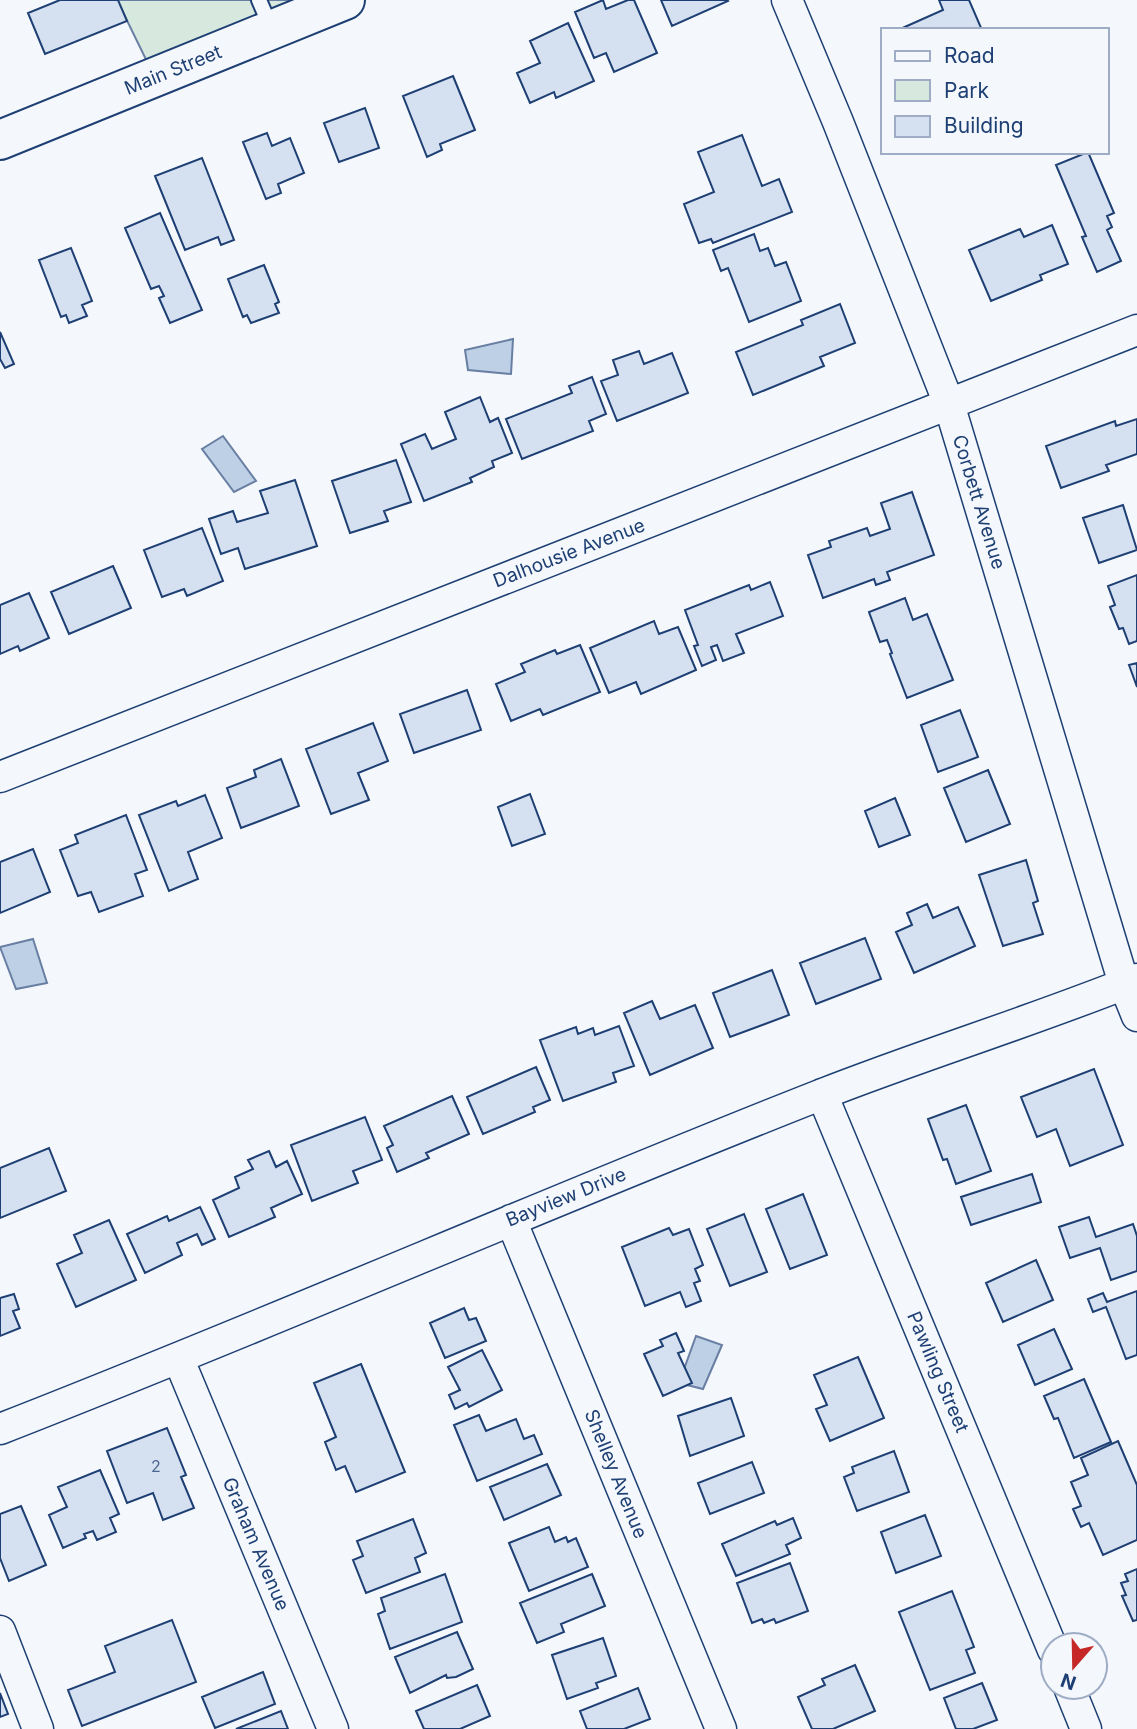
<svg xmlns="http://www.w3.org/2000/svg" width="1137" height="1729" font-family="Inter,sans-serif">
<rect width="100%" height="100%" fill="#f4f7fb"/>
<path fill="#d7e8df" stroke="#687fa3" stroke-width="2" d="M117,0H351L156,80Z"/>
<path fill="#bed0e5" stroke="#687fa3" stroke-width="2" d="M513,339L511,374L468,370L465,350Z
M223,436L256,481L234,492L202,449Z
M33,939L47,983L16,989L0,947Z
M696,1336L722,1345L703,1389L679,1383Z"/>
<path fill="#d5e0f0" stroke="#1d3f73" stroke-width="2" d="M60,0H118L127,21L45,54L28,13Z
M603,0L606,9L628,0H634L657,53L614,72L606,53L594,58L575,12Z
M661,0H727L728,1L672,26Z
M939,0H969L982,30H898L943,10Z
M568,23L594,81L556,98L554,92L530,103L517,73L540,63L530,41Z
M453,76L475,130L440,144L442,150L427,157L403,96Z
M365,108L379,148L339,162L324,123Z
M267,133L272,146L290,138L304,173L278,184L281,193L266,199L243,142Z
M742,135L762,186L779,179L792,212L713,243L711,239L699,243L684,204L714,192L698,152Z
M1088,152L1114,213L1107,216L1112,227L1107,230L1121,261L1097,272L1082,237L1086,236L1056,165Z
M202,158L234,240L221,245L218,237L185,250L155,176Z
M160,213L202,310L170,323L159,298L164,296L159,286L151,289L125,228Z
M1052,225L1068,264L1040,275L1042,280L991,301L969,250L1020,229L1024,237Z
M754,234L760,251L768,248L775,266L786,262L801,301L749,322L728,268L721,271L713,250Z
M71,248L92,301L82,305L87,316L69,323L66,315L61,317L39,260Z
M264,265L279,302L275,304L279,313L251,323L247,315L243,317L228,279Z
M840,304L855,343L820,357L824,366L753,395L736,352L803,325L801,320Z
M0,332L14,364L5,368L0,359Z
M639,351L644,364L672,353L688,393L617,421L601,381L618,375L613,360Z
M592,377L606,414L589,421L593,431L522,459L506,419L572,393L569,386Z
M480,397L490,422L498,418L512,453L492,461L494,467L470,478L472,482L424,501L401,444L425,434L432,449L456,439L445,412Z
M1137,419V454L1106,465L1109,471L1061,488L1046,446L1115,421L1116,426Z
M396,460L411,502L384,511L388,521L350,533L332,481Z
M295,480L317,546L245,569L238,548L221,554L209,519L233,511L237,522L268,513L260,491Z
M912,492L934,555L887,572L890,580L876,585L874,579L823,598L808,555L831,547L829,541L867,528L870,536L890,529L881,503Z
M1123,505L1137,550L1099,563L1083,518Z
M202,528L223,581L187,596L184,589L162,597L144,550Z
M113,566L131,608L69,634L51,592Z
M1137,575V641L1129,644L1123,628L1119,629L1110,607L1115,605L1108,586Z
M770,582L783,616L736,634L744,653L723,661L717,645L711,647L716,660L702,666L694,646L698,645L685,610L749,585L751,590Z
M29,593L49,638L20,651L18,646L0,654V605Z
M905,598L913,620L927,614L953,680L907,698L890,654L892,653L887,640L880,642L869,612Z
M654,621L659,634L678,627L696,670L641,694L636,682L609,693L590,648Z
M580,645L600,692L543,715L540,709L511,721L496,684L525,672L521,664L555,650L557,654Z
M1137,663V687L1129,665Z
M467,690L481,730L414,753L400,714Z
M960,710L978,757L938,772L921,725Z
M373,723L388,761L358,773L369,800L331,814L306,749Z
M281,759L299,806L241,828L227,788L256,777L254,770Z
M988,770L1010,824L966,842L944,788Z
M530,794L545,834L512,846L498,807Z
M205,795L222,838L188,852L198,879L169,891L139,815L176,801L178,806Z
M895,798L910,835L879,847L865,811Z
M126,815L147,870L135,874L143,896L99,912L91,892L78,896L60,850L78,843L75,835Z
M33,849L50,892L0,913V862Z
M1026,860L1038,901L1033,903L1043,934L1003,946L979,875Z
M927,904L933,918L958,907L975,946L914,973L896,932L912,925L907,913Z
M865,938L881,979L816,1004L800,963Z
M772,970L789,1015L730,1037L713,993Z
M652,1001L660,1019L695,1005L713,1048L650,1075L624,1013Z
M619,1026L634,1066L613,1073L616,1082L563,1101L540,1040L576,1027L578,1034L593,1028L595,1035Z
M536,1067L550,1100L533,1107L535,1112L483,1134L467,1097Z
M1094,1069L1123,1145L1070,1166L1056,1129L1037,1137L1021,1097Z
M452,1096L469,1134L426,1153L429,1158L397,1172L387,1148L393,1145L384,1126Z
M966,1105L991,1171L956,1184L947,1159L943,1160L928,1119Z
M365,1117L382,1160L353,1171L358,1183L312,1201L291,1145Z
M49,1148L66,1191L0,1218V1168Z
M269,1151L276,1167L287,1161L302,1194L271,1208L275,1217L229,1237L213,1200L239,1188L235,1177L253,1169L248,1160Z
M1032,1174L1041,1202L971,1225L961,1197Z
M803,1194L827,1255L790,1269L766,1209Z
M200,1207L215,1239L202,1245L197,1234L177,1243L182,1255L145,1273L127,1234L167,1216L169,1221Z
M744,1214L767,1272L730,1286L707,1229Z
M1089,1217L1096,1237L1133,1224L1137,1236V1271L1111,1280L1100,1248L1070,1258L1059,1227Z
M109,1220L136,1280L76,1307L57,1264L82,1253L74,1235Z
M669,1228L673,1235L689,1229L703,1265L695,1269L700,1281L694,1283L701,1301L686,1307L680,1292L645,1306L622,1247Z
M1036,1260L1053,1300L1003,1322L986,1283Z
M1137,1291V1355L1126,1359L1106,1307L1093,1312L1088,1299L1103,1293L1107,1302Z
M14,1294L19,1309L13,1311L20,1328L0,1336V1298Z
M464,1308L469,1320L476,1318L486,1341L445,1358L430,1323Z
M1054,1329L1072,1369L1035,1385L1018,1345Z
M676,1333L684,1351L678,1353L692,1383L663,1396L644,1354L663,1346L660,1340Z
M482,1350L502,1390L469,1407L467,1403L455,1409L449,1395L460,1390L448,1367Z
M858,1357L884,1418L830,1441L816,1409L827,1405L814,1375Z
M361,1364L405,1472L356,1492L345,1466L336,1470L325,1442L336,1437L314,1383Z
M1084,1379L1111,1442L1074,1458L1058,1418L1054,1419L1044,1396Z
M731,1398L744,1436L690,1456L678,1416Z
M479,1415L486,1431L516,1419L524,1439L534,1435L542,1454L477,1481L454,1425Z
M167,1428L186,1475L181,1477L194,1508L163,1520L153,1493L127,1503L107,1451Z
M1118,1441L1137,1485V1540L1103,1555L1089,1523L1081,1527L1073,1509L1081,1506L1071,1482L1088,1475L1081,1458Z
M894,1451L909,1492L857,1511L844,1477L854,1473L852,1467Z
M752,1462L764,1493L710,1514L698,1483Z
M547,1464L561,1495L504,1520L490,1487Z
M100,1470L119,1514L110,1518L116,1532L97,1540L93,1531L84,1534L86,1538L63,1548L49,1515L67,1507L58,1487Z
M21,1506L46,1565L9,1581L0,1558V1514Z
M925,1515L941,1556L896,1573L881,1532Z
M793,1518L801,1538L786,1545L790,1554L736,1576L722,1544L775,1521L777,1525Z
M413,1519L426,1553L415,1558L420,1572L366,1593L353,1560L363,1556L357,1541Z
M549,1527L555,1542L566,1537L568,1542L576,1538L588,1567L529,1591L509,1543Z
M790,1563L808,1611L776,1623L774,1619L764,1623L762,1619L752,1623L737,1583Z
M1137,1569V1620L1133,1621L1122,1596L1126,1595L1121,1583L1128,1581L1125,1574Z
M445,1574L462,1622L390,1649L378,1614L385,1611L381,1598Z
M592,1574L605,1606L561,1624L564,1632L537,1643L520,1603Z
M952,1591L974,1647L966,1650L975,1673L930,1690L899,1612Z
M172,1620L196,1682L82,1726L68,1690L115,1672L105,1646Z
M457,1632L473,1669L456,1677L447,1678L446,1675L410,1693L395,1657Z
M603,1638L616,1676L596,1683L598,1688L567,1699L552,1655Z
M855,1665L875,1711L833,1729H812L798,1697L825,1685L822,1679Z
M263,1672L275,1704L215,1728L202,1697Z
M982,1683L997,1720L973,1729H956L944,1698Z
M477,1685L490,1716L460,1729H424L416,1711Z
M638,1688L650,1719L624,1729H587L580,1711Z
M0,1693L8,1714L0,1717Z
M281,1711L288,1729H236Z"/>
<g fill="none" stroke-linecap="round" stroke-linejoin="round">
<g stroke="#1d3f73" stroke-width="18">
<path id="lane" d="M259,0L271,28"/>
</g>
<g stroke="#1d3f73" stroke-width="33">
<path id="street" d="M787,0L838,122L949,404L1124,984L1137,1016
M0,777L1137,330
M822,1094L1053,1650
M511,1220L721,1729
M179,1360L333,1729
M0,1429C275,1322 545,1203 820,1095C924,1054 1033,1021 1137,979
M0,1631L38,1729
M1069,1687L1086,1729"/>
</g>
<g stroke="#1d3f73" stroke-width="42">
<path id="secondary" d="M0,140L345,0"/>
</g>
<use href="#lane" stroke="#f4f7fb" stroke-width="14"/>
<use href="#street" stroke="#f4f7fb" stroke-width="30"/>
<use href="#secondary" stroke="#f4f7fb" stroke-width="38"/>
</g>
<g text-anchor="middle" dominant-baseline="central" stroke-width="5" stroke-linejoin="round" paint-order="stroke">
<g font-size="16" fill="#4b6792">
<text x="156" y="1466">2</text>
</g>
<g font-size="19" fill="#1d3f73" stroke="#f4f7fb">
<text transform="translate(173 70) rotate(-22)">Main Street</text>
<text transform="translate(979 502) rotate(73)">Corbett Avenue</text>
<text transform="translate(569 553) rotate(-21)">Dalhousie Avenue</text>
<text transform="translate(566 1197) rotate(-22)">Bayview Drive</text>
<text transform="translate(938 1372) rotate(67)">Pawling Street</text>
<text transform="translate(616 1474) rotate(68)">Shelley Avenue</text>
<text transform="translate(256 1544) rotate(67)">Graham Avenue</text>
</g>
</g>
<rect x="881" y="28" width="228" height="126" fill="#f4f7fb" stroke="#9eadc5" stroke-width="2"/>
<rect x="895" y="51" width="35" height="10" fill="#f4f7fb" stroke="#9eadc5" stroke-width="2"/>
<text x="944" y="63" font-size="21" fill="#1d3f73">Road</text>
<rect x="895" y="80" width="35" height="21" fill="#d7e8df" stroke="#9eadc5" stroke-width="2"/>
<text x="944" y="98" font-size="21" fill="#1d3f73">Park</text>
<rect x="895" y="116" width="35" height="21" fill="#d5e0f0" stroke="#9eadc5" stroke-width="2"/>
<text x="944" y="133" font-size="21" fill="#1d3f73">Building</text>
<g transform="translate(1074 1666) rotate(200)"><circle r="33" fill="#f4f7fb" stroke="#9eadc5" stroke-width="2"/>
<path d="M0-5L12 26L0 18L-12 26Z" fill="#c62828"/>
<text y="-10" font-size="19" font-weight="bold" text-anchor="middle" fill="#1d3f73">N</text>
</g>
</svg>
